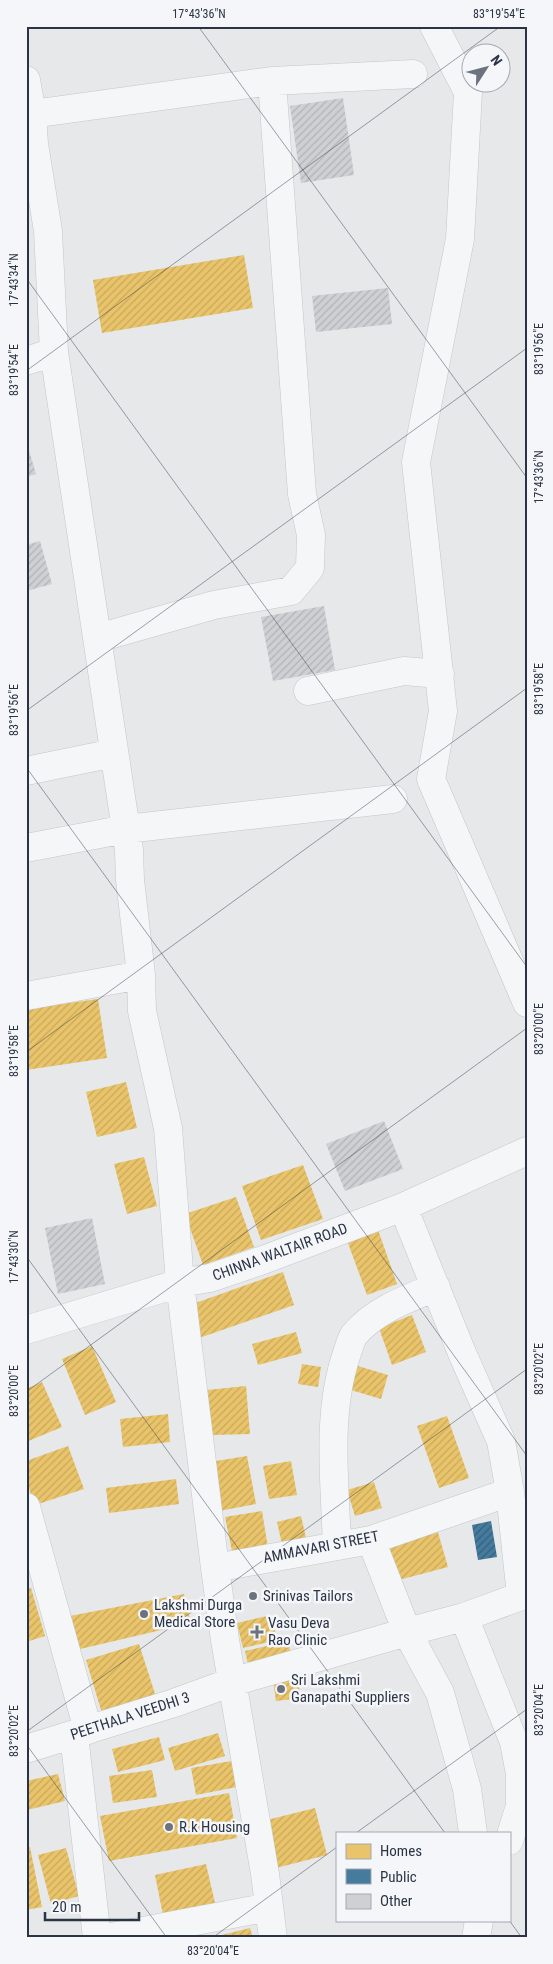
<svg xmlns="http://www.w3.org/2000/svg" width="553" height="1964" font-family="'Roboto Condensed',sans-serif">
<defs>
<pattern id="homes-hatch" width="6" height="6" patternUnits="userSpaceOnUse" patternTransform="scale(1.25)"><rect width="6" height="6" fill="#e9c46a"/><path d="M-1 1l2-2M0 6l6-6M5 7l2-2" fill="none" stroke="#c8a95d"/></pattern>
<pattern id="public-hatch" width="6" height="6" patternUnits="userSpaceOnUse" patternTransform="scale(1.25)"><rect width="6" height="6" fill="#457b9d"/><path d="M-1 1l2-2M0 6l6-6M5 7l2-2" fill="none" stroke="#37607b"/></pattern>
<pattern id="building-hatch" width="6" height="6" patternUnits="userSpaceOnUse" patternTransform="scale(1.25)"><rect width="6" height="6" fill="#ced0d3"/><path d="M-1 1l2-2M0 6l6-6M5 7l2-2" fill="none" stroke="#b1b3b6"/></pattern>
</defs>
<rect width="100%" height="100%" fill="#e6e8ea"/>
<path fill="url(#homes-hatch)" d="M244,255L253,308L102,333L93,280Z
M98,999L107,1058L26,1070V1009Z
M126,1082L137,1128L97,1137L86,1092Z
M144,1157L157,1206L127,1214L114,1164Z
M303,1165L323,1219L261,1240L242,1186Z
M236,1197L254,1247L203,1265L185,1214Z
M376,1224L397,1284L367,1295L345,1235Z
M283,1272L294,1305L199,1338L187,1306Z
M412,1315L426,1352L392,1365L379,1328Z
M296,1332L302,1353L258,1365L252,1344Z
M92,1346L116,1402L85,1415L62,1359Z
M302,1364L321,1367L318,1387L298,1384Z
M358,1366L388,1375L381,1399L351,1390Z
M42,1382L62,1427L26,1442V1389Z
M246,1386L250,1434L212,1435L207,1390Z
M168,1414L170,1442L123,1447L120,1419Z
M447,1416L469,1478L439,1488L417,1426Z
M68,1446L84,1489L35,1505L26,1480V1461Z
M247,1456L256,1504L219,1511L210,1462Z
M291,1461L297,1495L269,1499L263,1466Z
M176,1479L179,1504L109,1513L106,1488Z
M374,1482L382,1508L355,1516L347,1490Z
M262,1511L269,1554L234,1561L225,1517Z
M301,1516L308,1547L284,1553L277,1522Z
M437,1529L448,1567L395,1581L385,1543Z
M31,1588L45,1636L26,1642V1589Z
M184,1594L191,1623L76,1650L70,1616Z
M271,1615L277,1640L243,1648L237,1623Z
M288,1641L293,1663L250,1673L245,1651Z
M139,1644L158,1703L104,1720L86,1660Z
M296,1669L301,1698L276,1701L272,1673Z
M218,1733L225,1756L175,1771L168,1748Z
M159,1737L165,1760L118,1772L112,1749Z
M237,1760L242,1786L196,1795L191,1768Z
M152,1770L157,1797L113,1803L109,1776Z
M58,1774L65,1801L27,1810L26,1781Z
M229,1793L237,1838L109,1861L100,1816Z
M315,1808L327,1855L276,1868L263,1821Z
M26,1847H30L42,1907L26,1910Z
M66,1848L79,1896L51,1904L38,1855Z
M206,1864L215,1903L163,1915L155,1875Z
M250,1928L253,1938H214V1937Z"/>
<path fill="url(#public-hatch)" d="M491,1521L497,1557L478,1560L472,1525Z"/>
<path fill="url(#building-hatch)" d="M343,98L354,175L301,183L290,106Z
M388,288L392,324L316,332L312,296Z
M26,440L36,474L26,477Z
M40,541L52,584L26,591V545Z
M324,606L335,670L273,681L261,617Z
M384,1121L403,1169L345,1191L326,1144Z
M92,1218L105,1284L58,1294L45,1228Z"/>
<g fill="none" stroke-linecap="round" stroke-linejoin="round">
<g stroke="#c4c6c8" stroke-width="29">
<path id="minor" d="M434,26L468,92L460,239L416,462L443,711L431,779L527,1003
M26,80L32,114L34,144L48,231L54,352L129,850L130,880L141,975L142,1011L168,1128L180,1283L215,1568L225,1640L265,1874L273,1938
M32,114L272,81L413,74
M26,361L54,352
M98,638L214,605L291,591L310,568L311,535L302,494L272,81
M308,691L404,671L440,674
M26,771L114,753
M26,848L126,829L393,799
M26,996L141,975
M403,1207L462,1353L501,1441L510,1492L521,1596
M26,1330L180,1283L210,1278L263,1260L403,1207L527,1151
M26,1507L88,1730
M337,1546C335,1483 326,1413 347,1353C349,1347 351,1340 354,1335C375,1310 407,1299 436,1287
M215,1568L371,1540L510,1492
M464,1617L514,1742L520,1774V1806L509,1841
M74,1735L97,1938
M26,1749L174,1703L232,1682L407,1632L371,1540
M473,1833L467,1789L440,1693L407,1632L464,1617L527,1594
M106,1938L269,1907
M476,1938L479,1920"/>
</g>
<use href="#minor" stroke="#f5f6f7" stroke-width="28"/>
</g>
<path fill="none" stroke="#2b3445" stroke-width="1" stroke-opacity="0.45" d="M198,26L527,478M26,31L32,26M26,278L527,967M26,371L501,26M26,711L527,348M26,767L527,1456M26,1052L527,688M26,1256L445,1833M26,1392L527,1028M26,1732L527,1369M26,1744L167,1938M356,1833L527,1709M509,1920L522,1938M212,1938L337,1847"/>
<g fill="#6c737f" stroke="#f4f6f9" stroke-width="2">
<circle cx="253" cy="1596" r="5"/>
<circle cx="144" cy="1614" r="5"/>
<path d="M254.5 1624.5h5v5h5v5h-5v5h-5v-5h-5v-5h5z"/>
<circle cx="281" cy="1689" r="5"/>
<circle cx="169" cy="1827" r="5"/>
</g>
<g text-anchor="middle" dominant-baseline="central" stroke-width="5" stroke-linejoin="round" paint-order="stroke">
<g font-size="15" fill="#2b3445" stroke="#f4f6f9">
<text transform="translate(280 1252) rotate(-20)">CHINNA WALTAIR ROAD</text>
<text transform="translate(321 1547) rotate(-11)">AMMAVARI STREET</text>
<text transform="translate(130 1716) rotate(-18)">PEETHALA VEEDHI 3</text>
</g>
<g font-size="15" fill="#2b3445" stroke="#f4f6f9" text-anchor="start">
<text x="263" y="1596">Srinivas Tailors</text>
<text x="154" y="1605">Lakshmi Durga<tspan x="154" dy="17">Medical Store</tspan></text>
<text x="268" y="1623">Vasu Deva<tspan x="268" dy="17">Rao Clinic</tspan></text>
<text x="291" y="1680">Sri Lakshmi<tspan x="291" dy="17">Ganapathi Suppliers</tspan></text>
<text x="179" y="1827">R.k Housing</text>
</g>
</g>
<rect width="553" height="1964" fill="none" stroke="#f4f6f9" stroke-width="55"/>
<rect x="336" y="1832" width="175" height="90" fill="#f4f6f9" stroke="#a4a8b1"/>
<rect x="346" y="1844" width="25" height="15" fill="#e9c46a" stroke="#a4a8b1"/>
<text x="380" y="1856" font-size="15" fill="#2b3445">Homes</text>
<rect x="346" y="1869" width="25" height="15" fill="#457b9d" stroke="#a4a8b1"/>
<text x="380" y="1882" font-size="15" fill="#2b3445">Public</text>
<rect x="346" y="1894" width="25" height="15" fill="#ced0d3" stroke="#a4a8b1"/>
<text x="380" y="1906" font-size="15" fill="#2b3445">Other</text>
<g transform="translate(486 68) rotate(54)"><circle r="24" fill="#f4f6f9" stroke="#a4a8b1"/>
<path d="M0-4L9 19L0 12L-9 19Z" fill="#6c737f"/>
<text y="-8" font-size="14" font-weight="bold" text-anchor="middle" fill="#2b3445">N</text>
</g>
<path d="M45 1912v8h94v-8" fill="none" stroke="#2b3445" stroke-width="2.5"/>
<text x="52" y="1912" font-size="15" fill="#2b3445" stroke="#f4f6f9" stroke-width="4" paint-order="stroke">20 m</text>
<rect x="28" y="28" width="498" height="1908" fill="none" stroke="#2b3445" stroke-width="2"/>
<g font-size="12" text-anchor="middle" fill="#2b3445">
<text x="199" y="18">17°43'36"N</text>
<text x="499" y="18">83°19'54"E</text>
<text transform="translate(14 280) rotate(-90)" y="4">17°43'34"N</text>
<text transform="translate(539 349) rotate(-90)" y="4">83°19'56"E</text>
<text transform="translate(14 370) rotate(-90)" y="4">83°19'54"E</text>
<text transform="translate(539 477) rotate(-90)" y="4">17°43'36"N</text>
<text transform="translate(539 689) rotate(-90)" y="4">83°19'58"E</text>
<text transform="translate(14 710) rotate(-90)" y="4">83°19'56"E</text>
<text transform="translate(539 1029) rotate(-90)" y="4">83°20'00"E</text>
<text transform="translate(14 1051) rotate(-90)" y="4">83°19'58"E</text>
<text transform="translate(14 1257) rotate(-90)" y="4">17°43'30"N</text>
<text transform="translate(539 1369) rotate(-90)" y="4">83°20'02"E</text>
<text transform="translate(14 1391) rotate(-90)" y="4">83°20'00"E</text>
<text transform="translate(539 1710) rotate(-90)" y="4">83°20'04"E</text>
<text transform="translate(14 1731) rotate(-90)" y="4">83°20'02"E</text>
<text x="213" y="1955">83°20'04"E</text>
</g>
</svg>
